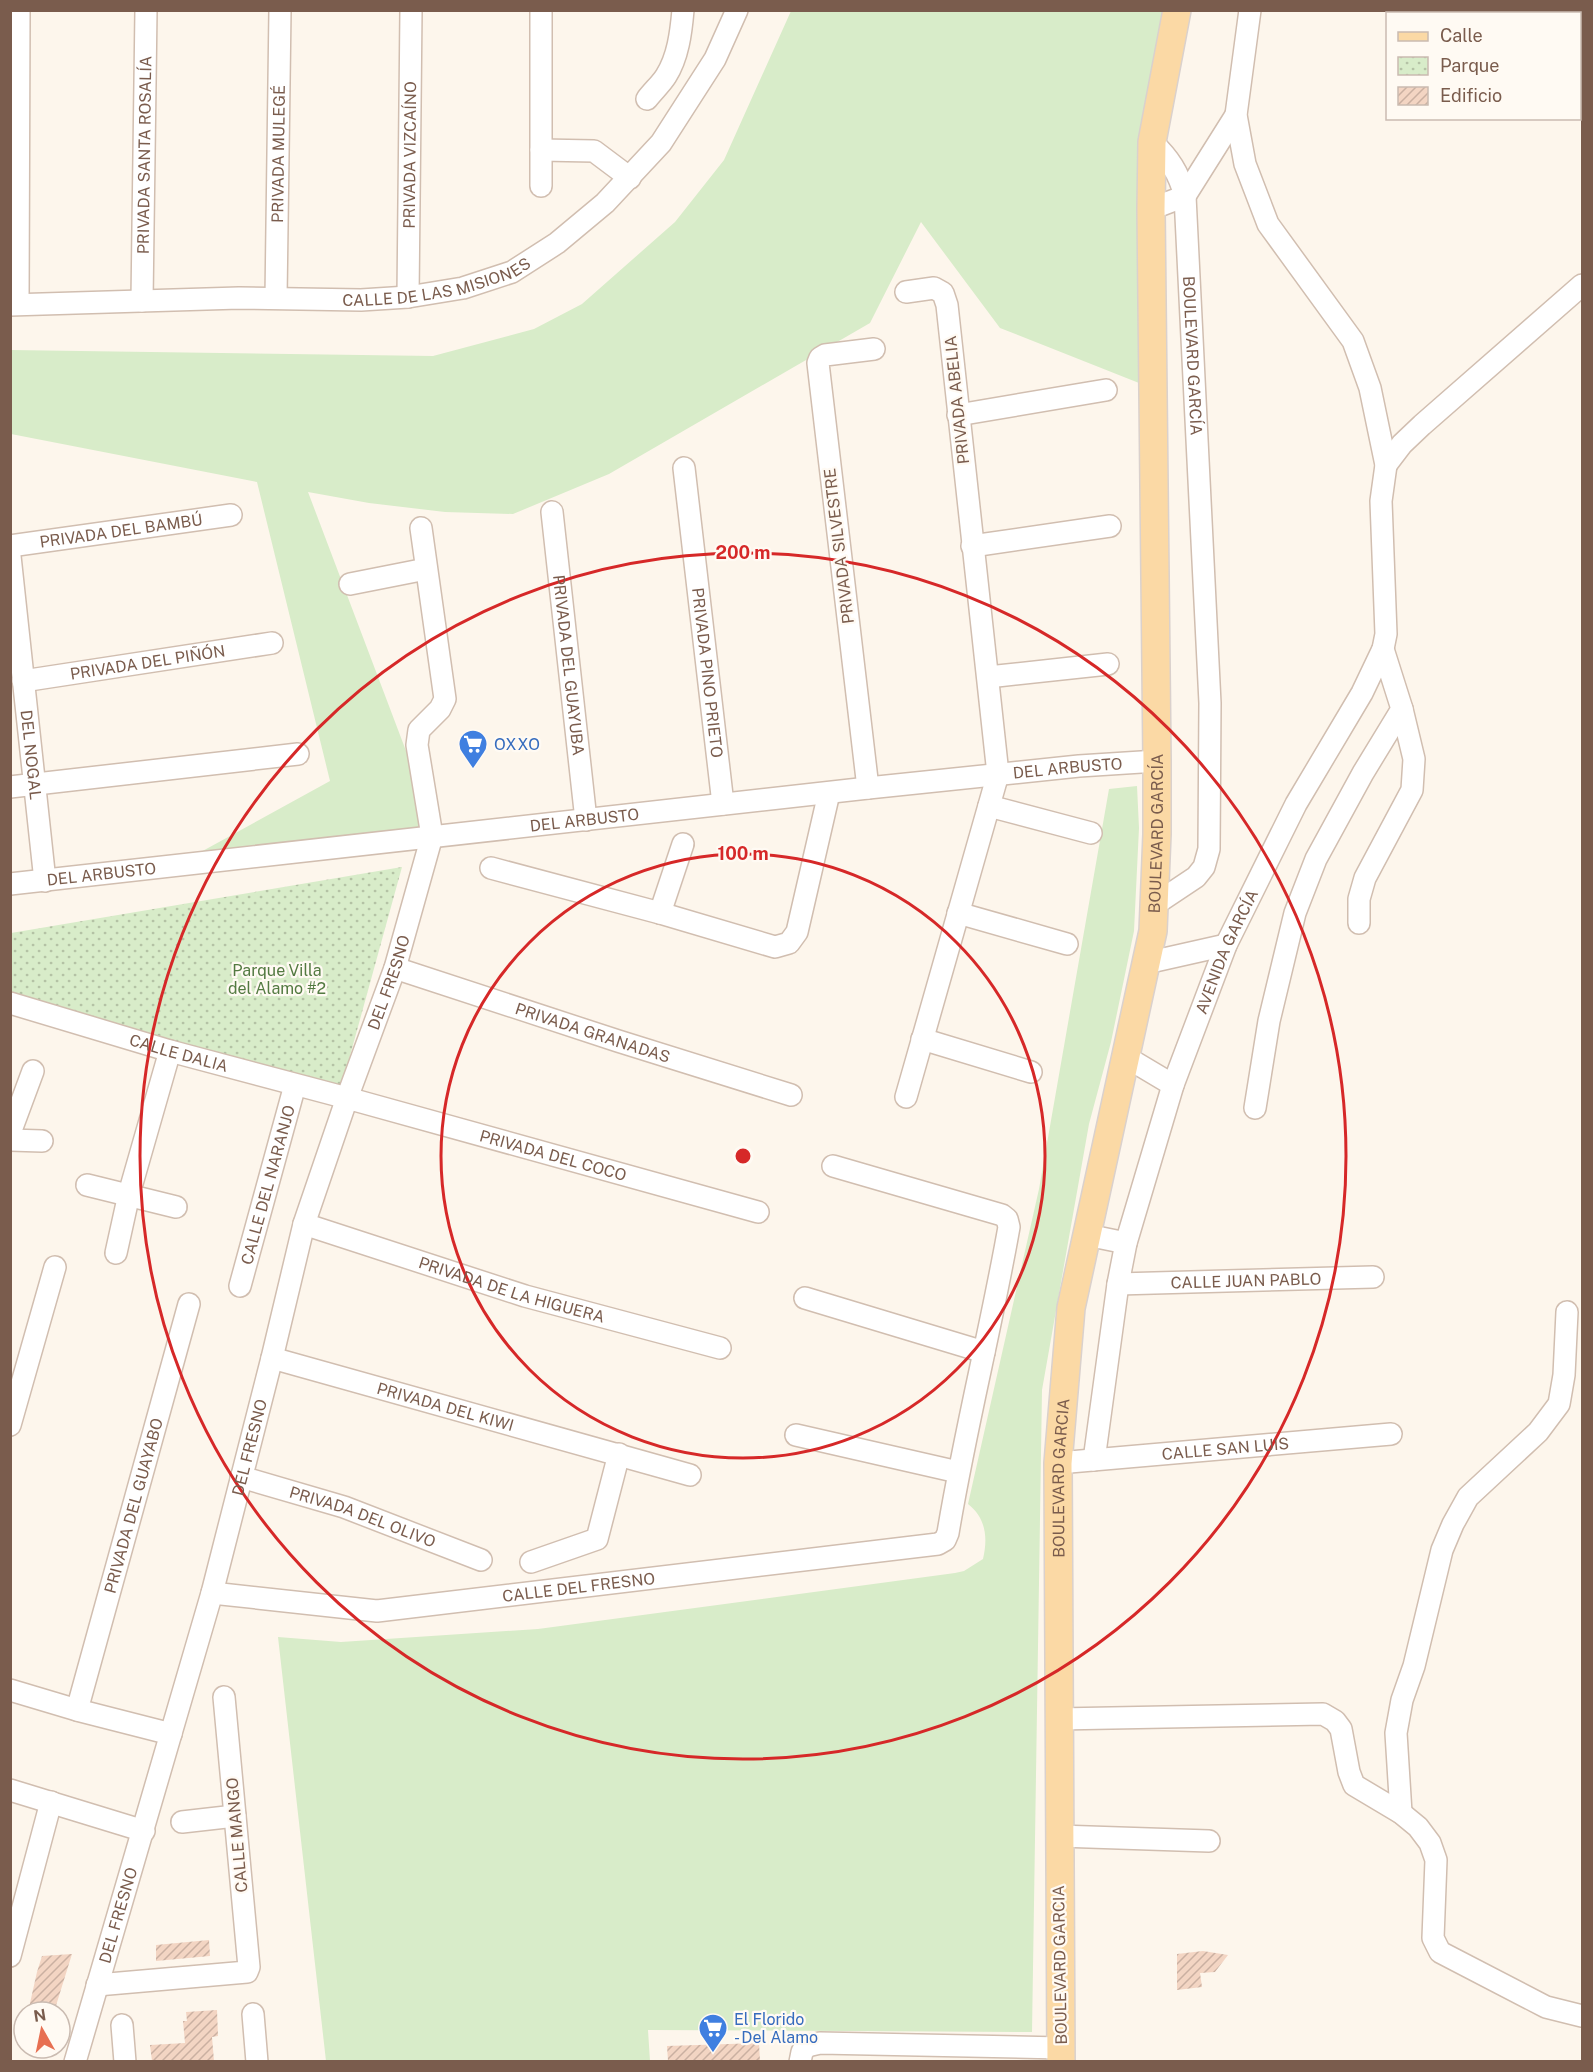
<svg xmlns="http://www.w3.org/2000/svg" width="1593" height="2072" font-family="'Public Sans',sans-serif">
<defs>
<pattern id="park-dots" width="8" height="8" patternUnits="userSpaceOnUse" patternTransform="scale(1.5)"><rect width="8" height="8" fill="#d8ecc9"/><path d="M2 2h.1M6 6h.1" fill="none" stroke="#b4c2a5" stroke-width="1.8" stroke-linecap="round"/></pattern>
<pattern id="building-hatch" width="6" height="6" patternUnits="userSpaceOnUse" patternTransform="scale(1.5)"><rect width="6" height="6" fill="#f3d5c3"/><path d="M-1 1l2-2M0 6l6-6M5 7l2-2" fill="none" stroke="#cab0a1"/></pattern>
</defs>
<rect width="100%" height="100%" fill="#fdf6ec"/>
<path fill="#d8ecc9" d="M791,11H1167L1143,173L1138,308L1139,383L1000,328L921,222L870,323L609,474L513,514L445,512L369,503L308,492L428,809L432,836L177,865L330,781L257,482L11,434L10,350L433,356L534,329L582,304L675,222L724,160Z
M1137,786L1139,828L1134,931L1111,1042L1089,1124L1042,1390L1032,2032L648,2030L650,2061H326L278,1637L341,1642L538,1629L955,1573L964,1571L983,1559C988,1538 986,1518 968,1504L1039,1189L1109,789Z"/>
<path fill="url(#park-dots)" d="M402,867L340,1092L11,994V933Z"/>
<path fill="url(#building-hatch)" d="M209,1940L210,1956L156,1961V1945Z
M1203,1951L1228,1955L1215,1972L1200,1973L1202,1987L1177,1990V1954Z
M72,1954L54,2012H28L37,1972L42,1956Z
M217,2010L218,2036L212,2037L214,2061H152L150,2045L185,2043L183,2021H187L186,2012Z
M759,2043L760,2061H668L667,2046Z"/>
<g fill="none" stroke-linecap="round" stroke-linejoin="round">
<g stroke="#d1beb0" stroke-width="24">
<g id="minor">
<path d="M541,10V186"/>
<path d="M647,99C653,91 661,84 666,76C678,57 681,33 683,10"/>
<path id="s1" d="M1152,142C1169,158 1179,173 1185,196L1210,703L1209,849L1204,867L1196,877L1154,905"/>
<path d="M541,150L594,151L630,178"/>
<path d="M1151,209L1185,196L1236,115"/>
<path id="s2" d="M408,297L411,10"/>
<path id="s3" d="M276,298L280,10"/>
<path id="s4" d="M142,301L146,10"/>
<path d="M18,304L19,10"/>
<path id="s5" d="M10,305L239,298L361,300L408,297L463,288L512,272L557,243L605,203L661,143L715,59L737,10"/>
<path d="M958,415L1106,390"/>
<path d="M1386,465L1402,444L1422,425L1582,285"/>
<path id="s6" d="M684,468L723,804"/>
<path id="s7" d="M552,512L586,820"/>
<path id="s8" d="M10,546L231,515"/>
<path d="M972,546L1110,526"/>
<path id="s9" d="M10,556L45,881"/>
<path d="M350,584L426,569"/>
<path d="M988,677L1108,664"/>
<path id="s10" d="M23,681L272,643"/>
<path d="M10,787L298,754"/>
<path d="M868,788L818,363L820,358L825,355L874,349"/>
<path d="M989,806L1091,833"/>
<path d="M491,868L660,913L775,947L789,943L797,932L829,793"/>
<path id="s11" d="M10,884L868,788L1079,766L1157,761"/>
<path d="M660,913L683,844"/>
<path d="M958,913L1067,944"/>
<path d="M1359,923V899L1365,878L1412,790L1414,759L1402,709"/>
<path d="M1146,963L1226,945"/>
<path id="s12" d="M395,968L618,1041L791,1095"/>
<path id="s13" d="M10,1003L170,1051L347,1098L758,1212"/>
<path d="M922,1039L1031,1072"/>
<path d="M1126,1057L1173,1085"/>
<path d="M906,1097L998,774L947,305L943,293L934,288L906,292"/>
<path d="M1255,1108L1269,1021L1295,913L1316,859L1363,773L1402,709L1383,649"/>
<path d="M10,1133L33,1071"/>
<path d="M10,1140L42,1141"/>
<path d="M87,1185L176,1207"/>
<path id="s14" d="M304,1224L525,1296L720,1348"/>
<path d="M1087,1235L1126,1243"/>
<path d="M116,1253L129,1194L170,1051"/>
<path id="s15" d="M1118,1284L1373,1277"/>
<path id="s16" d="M240,1286L295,1085"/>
<path d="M805,1298L984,1352"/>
<path id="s17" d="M272,1358L690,1475"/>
<path d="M10,1425L55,1267"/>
<path d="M796,1435L958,1472"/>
<path id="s18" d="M1094,1460L1118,1284L1126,1243L1173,1085L1226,945L1296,804L1362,693L1383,649L1386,634L1381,501L1386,465L1370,388L1353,341L1268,224L1245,164L1236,115L1250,10"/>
<path id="s19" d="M1058,1463L1391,1434"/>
<path id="s20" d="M241,1477L344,1507L481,1560"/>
<path d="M531,1562L597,1539L619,1454"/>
<path id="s21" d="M212,1593L377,1611L938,1544L945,1540L948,1533C965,1430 991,1329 1009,1227L1007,1219L1002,1215L833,1166"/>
<path d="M10,1690L77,1710L171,1734"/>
<path id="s22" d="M77,1710L189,1304"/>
<path d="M1058,1719L1323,1714L1335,1721L1341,1729L1349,1772L1354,1785L1401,1813L1418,1827L1430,1843L1436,1860L1433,1938L1440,1952L1546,2007L1582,2016"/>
<path d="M10,1790L144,1831"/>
<path d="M1401,1813L1396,1733L1402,1700L1414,1666L1442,1550L1453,1524L1468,1497L1538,1432L1559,1404L1564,1375L1567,1312"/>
<path d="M182,1822L235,1816"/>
<path d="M1059,1836L1209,1841"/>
<path d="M10,1956L51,1802"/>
<path d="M97,1985L247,1972L249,1967L224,1697"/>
<path d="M253,2014L257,2062"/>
<path d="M122,2025L125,2062"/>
<path id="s23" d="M75,2062L212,1593L272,1358L304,1224L347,1098L395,968L432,836L417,745L419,730L440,709L445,699L421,528"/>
<path d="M800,2062L802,2052L807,2046L820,2043L1061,2048"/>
</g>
</g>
<g stroke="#dad1cd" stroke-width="30">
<g id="major">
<path id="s24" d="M1061,2062L1058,1463L1071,1308L1153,931L1157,834V761L1151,209L1152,142L1177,10"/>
</g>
</g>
<use href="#minor" stroke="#fff" stroke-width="21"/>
<use href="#major" stroke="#fbd9a5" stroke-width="27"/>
</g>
<g fill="none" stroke="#d62828" stroke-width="3">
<circle cx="743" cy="1156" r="302"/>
<circle cx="743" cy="1156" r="603"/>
</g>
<defs>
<g id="supermarket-pin" transform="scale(1.5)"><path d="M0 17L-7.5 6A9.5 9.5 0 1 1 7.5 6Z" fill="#3f7fe0" stroke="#fffaf3"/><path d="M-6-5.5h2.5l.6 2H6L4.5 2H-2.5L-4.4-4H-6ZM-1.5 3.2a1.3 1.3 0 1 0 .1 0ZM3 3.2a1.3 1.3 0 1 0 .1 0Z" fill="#fff"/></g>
</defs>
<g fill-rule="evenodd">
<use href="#supermarket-pin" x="473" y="744"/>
<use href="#supermarket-pin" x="713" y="2028"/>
</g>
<g text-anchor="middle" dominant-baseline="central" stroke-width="4.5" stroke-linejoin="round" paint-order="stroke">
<g font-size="16" fill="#7a5c4d" stroke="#fffaf3">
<text stroke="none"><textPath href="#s3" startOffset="144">PRIVADA MULEGÉ</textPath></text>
<text stroke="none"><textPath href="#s2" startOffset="142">PRIVADA VIZCAÍNO</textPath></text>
<text stroke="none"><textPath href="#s4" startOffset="146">PRIVADA SANTA ROSALÍA</textPath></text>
<text stroke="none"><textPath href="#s5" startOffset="429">CALLE DE LAS MISIONES</textPath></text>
<text stroke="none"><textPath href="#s1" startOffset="224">BOULEVARD GARCÍA</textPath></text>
<text transform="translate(957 400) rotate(-96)">PRIVADA ABELIA</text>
<text stroke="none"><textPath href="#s8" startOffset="112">PRIVADA DEL BAMBÚ</textPath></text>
<text transform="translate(839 546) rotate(-97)">PRIVADA SILVESTRE</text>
<text stroke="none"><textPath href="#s10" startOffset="126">PRIVADA DEL PIÑÓN</textPath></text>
<text stroke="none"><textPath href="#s7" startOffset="154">PRIVADA DEL GUAYUBA</textPath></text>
<text stroke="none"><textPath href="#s6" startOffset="206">PRIVADA PINO PRIETO</textPath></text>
<text stroke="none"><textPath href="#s9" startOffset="200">DEL NOGAL</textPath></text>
<text stroke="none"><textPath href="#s11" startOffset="1064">DEL ARBUSTO</textPath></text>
<text stroke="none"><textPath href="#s11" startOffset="578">DEL ARBUSTO</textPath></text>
<text stroke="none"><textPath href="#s24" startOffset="1238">BOULEVARD GARCÍA</textPath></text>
<text stroke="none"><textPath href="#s11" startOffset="92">DEL ARBUSTO</textPath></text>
<text stroke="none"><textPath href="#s18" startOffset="528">AVENIDA GARCÍA</textPath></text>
<text stroke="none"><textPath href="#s23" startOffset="1125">DEL FRESNO</textPath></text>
<text stroke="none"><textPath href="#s12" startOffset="208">PRIVADA GRANADAS</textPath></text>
<text stroke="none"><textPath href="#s13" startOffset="176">CALLE DALIA</textPath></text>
<text stroke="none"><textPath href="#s13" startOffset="564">PRIVADA DEL COCO</textPath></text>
<text stroke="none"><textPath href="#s16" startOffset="105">CALLE DEL NARANJO</textPath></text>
<text stroke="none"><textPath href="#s15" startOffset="128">CALLE JUAN PABLO</textPath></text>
<text stroke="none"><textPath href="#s14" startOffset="218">PRIVADA DE LA HIGUERA</textPath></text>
<text stroke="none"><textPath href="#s17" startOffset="180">PRIVADA DEL KIWI</textPath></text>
<text stroke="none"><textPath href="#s23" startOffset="639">DEL FRESNO</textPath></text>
<text stroke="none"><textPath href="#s19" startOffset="168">CALLE SAN LUIS</textPath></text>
<text stroke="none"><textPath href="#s24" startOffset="584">BOULEVARD GARCIA</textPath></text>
<text stroke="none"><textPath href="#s22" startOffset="212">PRIVADA DEL GUAYABO</textPath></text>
<text stroke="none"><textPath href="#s20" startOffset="128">PRIVADA DEL OLIVO</textPath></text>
<text stroke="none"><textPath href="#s21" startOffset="369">CALLE DEL FRESNO</textPath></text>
<text transform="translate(237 1835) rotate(-95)">CALLE MANGO</text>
<text stroke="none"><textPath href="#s23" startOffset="153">DEL FRESNO</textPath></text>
<text transform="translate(1060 1965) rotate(-91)">BOULEVARD GARCIA</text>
</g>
<g font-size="16" fill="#366cbe" stroke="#fffaf3" text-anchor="start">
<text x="494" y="744">OXXO</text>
<text x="734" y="2019">El Florido<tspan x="734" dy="18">- Del Alamo</tspan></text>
</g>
<g font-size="16" fill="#537a41" stroke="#fffaf3">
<text x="277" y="970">Parque Villa<tspan x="277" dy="18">del Alamo #2</tspan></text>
</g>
</g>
<circle cx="743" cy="1156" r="9" fill="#d62828" stroke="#fffaf3" stroke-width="3"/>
<g font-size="18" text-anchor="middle" font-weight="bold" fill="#d62828" stroke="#fffaf3" stroke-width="4.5" stroke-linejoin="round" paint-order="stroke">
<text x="743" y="559">200 m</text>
<text x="743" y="860">100 m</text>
</g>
<rect width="1593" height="2072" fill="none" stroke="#7a5c4d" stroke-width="24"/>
<rect x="1386" y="12" width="195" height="108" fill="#fffaf3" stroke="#cabbb1" stroke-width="1.5"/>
<rect x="1398" y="32" width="30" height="9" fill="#fbd9a5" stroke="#cabbb1" stroke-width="1.5"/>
<text x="1440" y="42" font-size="18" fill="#7a5c4d">Calle</text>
<rect x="1398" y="57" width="30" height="18" fill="url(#park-dots)" stroke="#cabbb1" stroke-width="1.5"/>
<text x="1440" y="72" font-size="18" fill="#7a5c4d">Parque</text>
<rect x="1398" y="87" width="30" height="18" fill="url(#building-hatch)" stroke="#cabbb1" stroke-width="1.5"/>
<text x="1440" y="102" font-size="18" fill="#7a5c4d">Edificio</text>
<g transform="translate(42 2030) rotate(351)"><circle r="28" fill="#fffaf3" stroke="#cabbb1" stroke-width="1.5"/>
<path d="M0-4.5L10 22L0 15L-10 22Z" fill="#e76f51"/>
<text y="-9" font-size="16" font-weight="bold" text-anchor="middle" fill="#7a5c4d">N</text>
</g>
</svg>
